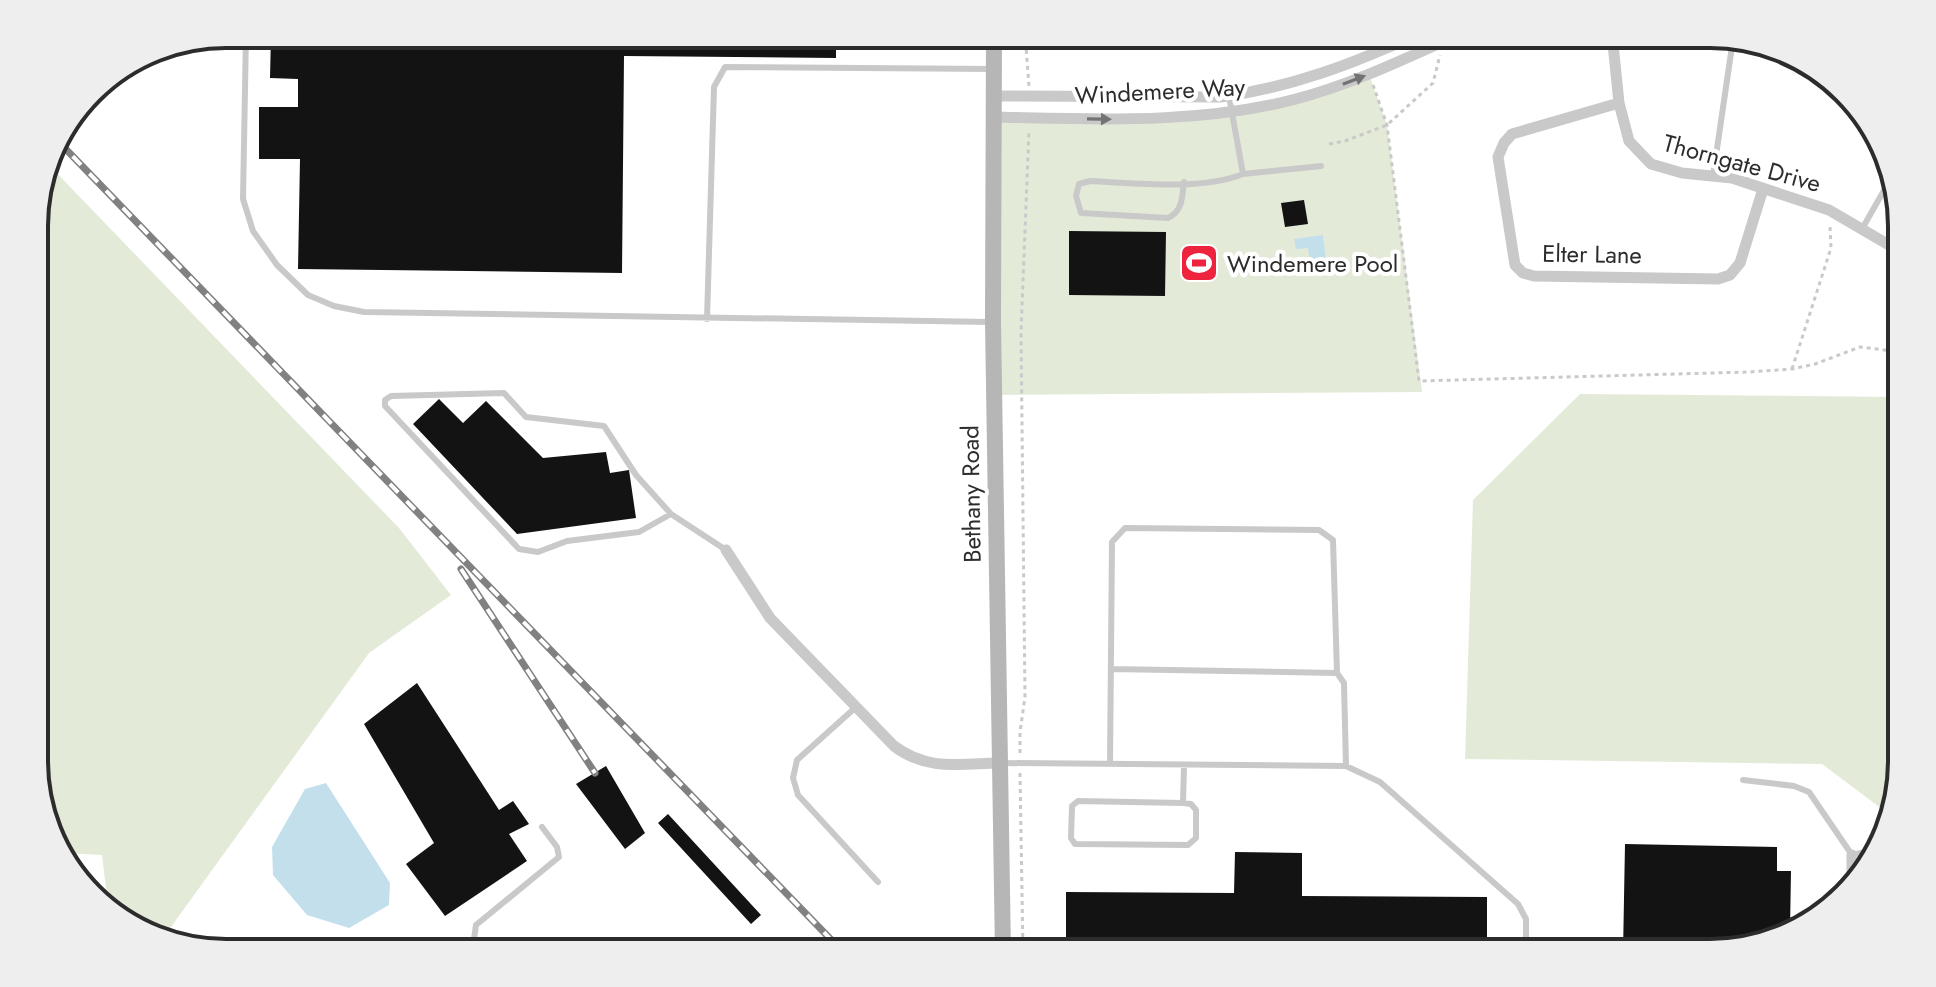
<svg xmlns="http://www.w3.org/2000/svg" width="1936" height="987" font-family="Jost,sans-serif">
<rect width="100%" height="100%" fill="#fff"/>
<path fill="#e3ebd8" d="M1369,74L1387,125L1422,392L994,395L993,117L1229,111Z
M48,164L399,528L451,595L369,653L163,938L142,933L108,906L102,855L63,853L36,786L34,213Z
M1580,394L1901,397L1902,761L1890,815L1822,764L1465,759L1473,500Z"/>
<path fill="#c3dfec" d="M1323,235L1326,262L1310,264L1308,248L1296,249L1294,239Z
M326,783L390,883L389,905L349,928L307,915L273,875L272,847L305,789Z"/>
<path fill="#131313" d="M271,34H836V58L624,56L622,273L298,269L300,159H259V107H298V79L270,78Z
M1304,200L1308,224L1285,227L1281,203Z
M1069,231L1166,232L1165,296L1069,295Z
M439,399L463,423L486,401L543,458L606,452L610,473L629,470L636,518L517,534L413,424Z
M417,683L499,810L513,801L529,824L509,834L527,861L445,916L406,864L434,843L364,724Z
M606,766L645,833L625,849L576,784Z
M668,814L761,915L751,924L658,823Z
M1625,844L1777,847V871H1791L1790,930L1722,953H1623Z
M1235,852L1302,853V896L1487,897V953H1066V892L1234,893Z"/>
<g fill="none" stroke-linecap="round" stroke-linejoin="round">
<path stroke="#c9c9c9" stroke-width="3" stroke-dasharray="4 4" stroke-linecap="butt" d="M1025,34L1029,86
M1373,85L1387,125L1419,381L1749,372L1792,369L1815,364L1860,347L1901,352
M1329,144L1345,141L1387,125L1433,83L1440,55
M1792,369L1831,248L1830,227
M1020,753V732L1025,697L1021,331L1029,130
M1020,773L1023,953"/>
<path stroke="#c9c9c9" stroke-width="6" d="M246,34L243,199L253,231L277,265L308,295L334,306L364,312L990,322
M1243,174L1321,166
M1713,176L1732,46
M1184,182C1182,197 1183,211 1168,218L1081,213L1076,196L1079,184L1090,181C1137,183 1200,191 1243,174L1229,96
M1862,229L1891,178
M707,319L714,87L725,67L993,69
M671,514L636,475L604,426L526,417L504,393L391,396L385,400V406L519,549L538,552L567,541L639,532L671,514L726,550
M1111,669L1337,673
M856,707L797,760L793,778L798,795L878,882
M1002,763L1346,766L1380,782L1518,904L1526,919V953
M1110,764L1112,542L1125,528L1319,530L1333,540L1337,673L1344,683L1346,766
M1743,780L1794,786L1809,792L1852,855L1879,849
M1183,803L1191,804L1196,810V838L1188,845L1075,844L1071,838L1072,806L1078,801L1183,803L1184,765
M472,953L476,925L559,857L557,847L542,827
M768,953L775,948H784L788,953"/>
<path stroke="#c9c9c9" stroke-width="11" d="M1612,34L1619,103L1629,141L1651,164L1682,173L1732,178L1829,210L1901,252
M993,96L1221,97C1292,87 1353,64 1418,34
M1619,103L1512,134L1504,143L1498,157L1515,265L1523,273L1534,276L1718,279L1730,275L1740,263L1763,189
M993,117C1093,119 1197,125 1296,99C1353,84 1406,58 1460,34
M726,550L770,618L894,746C927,771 959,764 998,763
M1852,880V855"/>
<path stroke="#b6b6b6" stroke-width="16" d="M994,34L993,322L1003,953"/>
<g stroke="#818181" stroke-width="7">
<path id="rail" d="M56,139L844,953
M461,569L595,773"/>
</g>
<use href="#rail" stroke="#fff" stroke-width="4" stroke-dasharray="12" stroke-linecap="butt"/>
</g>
<defs><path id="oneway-solid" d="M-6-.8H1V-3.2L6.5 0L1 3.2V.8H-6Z" transform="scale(2)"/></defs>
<g fill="#737373">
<use href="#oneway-solid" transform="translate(1354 80) rotate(-21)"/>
<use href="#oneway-solid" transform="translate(1099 119) rotate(1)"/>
</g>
<defs>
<g id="stadium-square" transform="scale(2)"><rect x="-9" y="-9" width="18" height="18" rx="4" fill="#ee233d" stroke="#fff"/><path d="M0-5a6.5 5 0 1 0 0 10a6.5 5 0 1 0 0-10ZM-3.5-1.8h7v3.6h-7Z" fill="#fff"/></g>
</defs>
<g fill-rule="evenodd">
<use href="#stadium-square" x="1199" y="263"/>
</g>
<g text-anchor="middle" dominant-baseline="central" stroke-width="8" stroke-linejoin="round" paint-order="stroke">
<g font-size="24" fill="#2c2c2c" stroke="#fff">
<text transform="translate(1160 91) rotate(-3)">Windemere Way</text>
<text transform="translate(1742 163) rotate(15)">Thorngate Drive</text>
<text transform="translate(1592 254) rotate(1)">Elter Lane</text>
<text transform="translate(971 494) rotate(-91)">Bethany Road</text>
</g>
<g font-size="24" fill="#2c2c2c" stroke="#fff" text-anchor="start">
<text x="1227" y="263">Windemere Pool</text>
</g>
</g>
<path d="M0 0H1936V987H0ZM226 48H1710A178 178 0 0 1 1888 226V761A178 178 0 0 1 1710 939H226A178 178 0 0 1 48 761V226A178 178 0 0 1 226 48Z" fill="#eee" fill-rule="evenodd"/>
<path fill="none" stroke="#2c2c2c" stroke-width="4" d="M226 48H1710A178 178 0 0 1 1888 226V761A178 178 0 0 1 1710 939H226A178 178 0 0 1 48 761V226A178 178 0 0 1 226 48Z"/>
</svg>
